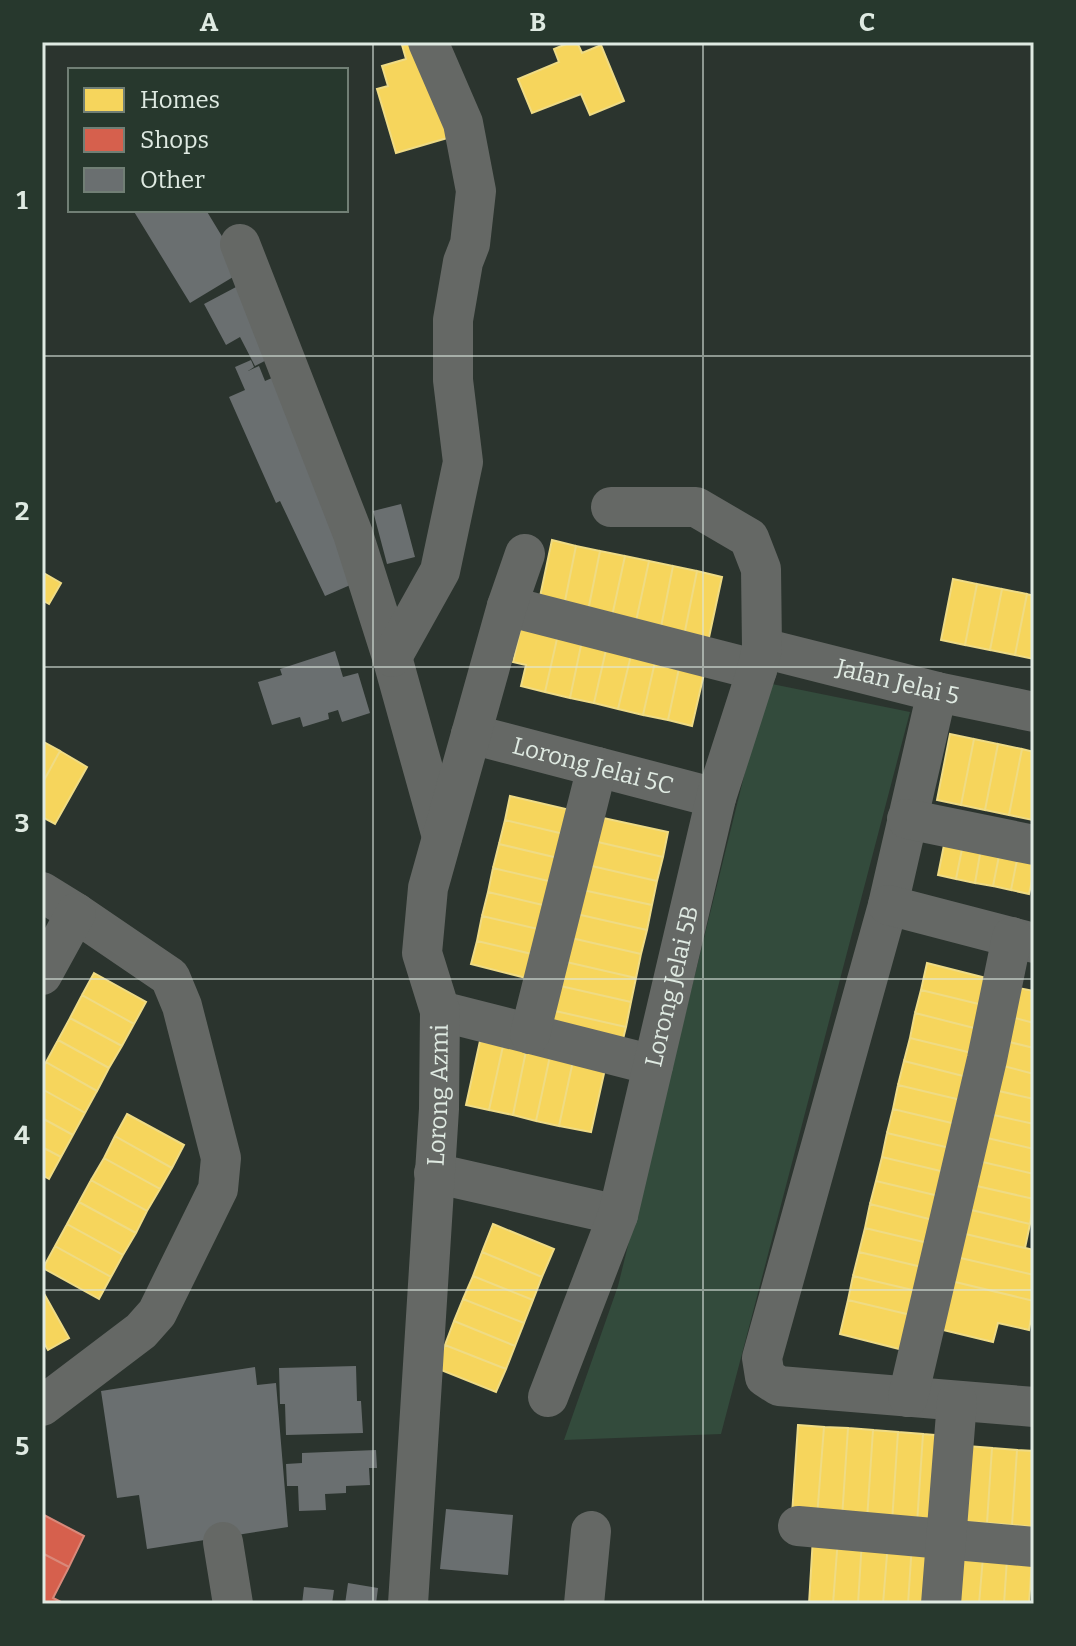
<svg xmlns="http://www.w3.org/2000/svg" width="1076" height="1646" font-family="Bitter,serif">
<rect width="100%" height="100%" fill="#2b342e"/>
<path fill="#334b3c" d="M767,683L910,712L721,1434L564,1440L618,1286Z"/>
<path fill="#f6d55c" stroke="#efdb84" stroke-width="2" d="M413,42L454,136L396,153L377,89L388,86L382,66L406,59L402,45Z
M571,42H577L582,53L601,45L624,101L590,115L581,94L532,113L518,79L559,62L554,49Z
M552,540L576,546L563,611L538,606Z
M576,546L600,551L587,616L563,611Z
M600,551L625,556L611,621L587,616Z
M625,556L649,561L635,626L611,621Z
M649,561L673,566L660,632L635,626Z
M673,566L697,571L684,636L660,632Z
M697,571L722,577L708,642L684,636Z
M42,572L61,583L49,604L42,600Z
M953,579L977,584L965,645L941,640Z
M977,584L1002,589L990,650L965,645Z
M1002,589L1027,594L1015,655L990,650Z
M1027,594L1034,596V659L1015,655Z
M522,622L559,630L545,692L521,686L526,665L513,662Z
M559,630L583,636L570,698L545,692Z
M583,636L608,641L594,703L570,698Z
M608,641L633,647L618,709L594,703Z
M633,647L657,653L643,715L618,709Z
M657,653L681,659L668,720L643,715Z
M681,659L706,665L692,726L668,720Z
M950,734L974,739L961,805L937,800Z
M974,739L998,744L985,810L961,805Z
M42,741L60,751L42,784Z
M998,744L1022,749L1009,815L985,810Z
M1022,749L1034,752L1033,820L1009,815Z
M60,751L87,767L55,824L42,817V784Z
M510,796L570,810L564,834L505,820Z
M594,816L668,832L663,857L589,840Z
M505,820L564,834L558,858L499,844Z
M947,830L965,834L956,879L938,875Z
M965,834L983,837L975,883L956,879Z
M983,837L1002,841L993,886L975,883Z
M589,840L663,857L657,881L583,864Z
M1002,841L1020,845L1011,890L993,886Z
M499,844L558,858L553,882L493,868Z
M1020,845L1034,848V872L1029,894L1011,890Z
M583,864L657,881L652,905L578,889Z
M493,868L553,882L547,906L488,892Z
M578,889L652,905L647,930L572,913Z
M488,892L547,906L542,930L482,916Z
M572,913L647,930L641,954L567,937Z
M482,916L542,930L536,955L477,941Z
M567,937L641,954L636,978L562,961Z
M477,941L536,955L530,979L471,964Z
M562,961L636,978L631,1002L556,985Z
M927,963L994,980L987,1006L921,990Z
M94,973L146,1002L134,1024L82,995Z
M556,985L631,1002L626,1027L551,1010Z
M1014,987L1034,991V1023L1007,1016Z
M921,990L987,1006L982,1030L915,1013Z
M82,995L134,1024L122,1046L70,1018Z
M551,1010L626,1027L620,1051L546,1034Z
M915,1013L982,1030L976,1054L910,1038Z
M1007,1016L1034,1023V1048L1001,1040Z
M70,1018L122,1046L109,1068L58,1040Z
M910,1038L976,1054L971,1078L904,1061Z
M58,1040L109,1068L97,1091L46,1062Z
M1001,1040L1034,1048V1074L996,1064Z
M480,1041L503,1046L489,1110L466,1105Z
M503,1046L526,1051L513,1115L489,1110Z
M526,1051L550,1056L536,1121L513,1115Z
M550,1056L573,1061L559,1126L536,1121Z
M573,1061L605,1069L591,1132L559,1126Z
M904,1061L971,1078L965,1101L898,1085Z
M46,1062L97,1091L85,1113L42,1089V1068Z
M996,1064L1034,1074V1099L990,1089Z
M898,1085L965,1101L960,1125L893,1109Z
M42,1089L85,1113L73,1135L42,1118Z
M990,1089L1034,1099V1124L985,1113Z
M893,1109L960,1125L954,1149L887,1133Z
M985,1113L1034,1124V1149L979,1136Z
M127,1114L184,1145L172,1168L115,1136Z
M42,1118L73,1135L61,1157L42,1147Z
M887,1133L954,1149L949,1173L882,1157Z
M115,1136L172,1168L160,1189L104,1158Z
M979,1136L1034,1149V1174L974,1160Z
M42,1147L61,1157L49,1179L42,1175Z
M882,1157L949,1173L943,1197L876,1181Z
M104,1158L160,1189L147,1211L91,1180Z
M974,1160L1034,1174V1199L968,1184Z
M91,1180L147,1211L136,1233L79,1202Z
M876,1181L943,1197L937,1221L870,1204Z
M968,1184L1034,1199L1030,1224L963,1208Z
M79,1202L136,1233L123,1255L67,1224Z
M870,1204L937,1221L932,1244L865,1228Z
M963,1208L1030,1224L1025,1248L957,1232Z
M67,1224L123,1255L111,1277L55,1246Z
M493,1224L554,1249L542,1277L482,1252Z
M865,1228L932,1244L926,1268L859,1252Z
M957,1232L1034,1250V1275L952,1256Z
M55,1246L111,1277L99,1299L43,1268Z
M482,1252L542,1277L533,1300L473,1276Z
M859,1252L926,1268L921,1292L853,1276Z
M952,1256L1034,1275V1301L947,1280Z
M473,1276L533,1300L524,1323L463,1299Z
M853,1276L921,1292L915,1316L848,1300Z
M947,1280L1034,1301L1029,1330L998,1323L993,1342L935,1328Z
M42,1290L69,1338L48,1350L42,1340Z
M463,1299L524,1323L515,1346L454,1321Z
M848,1300L915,1316L907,1351L840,1334Z
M454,1321L515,1346L506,1369L445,1345Z
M445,1345L506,1369L496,1392L436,1368Z
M798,1425L824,1427L817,1517L792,1515Z
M824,1427L848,1428L842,1518L817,1517Z
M848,1428L873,1430L867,1520L842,1518Z
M873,1430L898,1432L892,1522L867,1520Z
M898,1432L923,1434L917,1524L892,1522Z
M923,1434L947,1436L941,1526L917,1524Z
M967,1446L992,1448L987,1523L962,1522Z
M992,1448L1017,1450L1012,1525L987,1523Z
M1017,1450L1034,1451V1527L1012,1525Z
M813,1537L838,1538L833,1604H809Z
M838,1538L862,1540L858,1604H833Z
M862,1540L888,1542L883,1604H858Z
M888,1542L912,1544L908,1604H883Z
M912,1544L937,1546L933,1604H908Z
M958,1555L983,1557L979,1604H955Z
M983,1557L1007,1559L1004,1604H979Z
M1007,1559L1032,1560L1029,1604H1004Z"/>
<path fill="#d6604d" stroke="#d9897a" stroke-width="2" d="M42,1514L84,1536L69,1567L42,1553Z
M42,1553L69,1567L53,1598L65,1604H42Z"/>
<path fill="#6a6f70" d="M133,210H206L243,271L190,303Z
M253,278L286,350L255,366L240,337L226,345L204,304Z
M251,360L254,367L248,371L259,366L265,381L288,371L371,576L325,596L280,501L276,503L229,397L245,390L235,367Z
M401,504L415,557L387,564L373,511Z
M335,651L343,677L358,673L370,713L342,722L338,710L328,713L329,719L303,727L300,717L272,725L258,682L282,675L280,669Z
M356,1366L357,1401H361L363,1433L286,1435L285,1404H280L279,1368Z
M255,1367L257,1385L276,1383L288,1527L147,1549L139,1495L117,1498L101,1391Z
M376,1450L377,1468H369L370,1485L346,1486V1493L325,1494L326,1510L299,1511L298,1486H287L286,1464L302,1463V1453Z
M446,1509L513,1515L508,1575L440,1569Z
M348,1583L378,1588L376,1604H345Z
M304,1587L334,1590L332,1604H302Z"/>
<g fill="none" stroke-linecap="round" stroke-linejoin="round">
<g stroke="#656865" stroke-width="40">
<path d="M240,244L353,534L392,657L442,837"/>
<path d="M507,606L757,670"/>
<path id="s1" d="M762,648L937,692L1034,712"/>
<path d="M392,657L440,571L463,462L453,380V320L463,262L470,244L476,191L463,123L428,42"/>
<path d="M937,692L888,905L762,1358L765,1377L779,1386L1034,1407"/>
<path id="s2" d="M471,734L716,798"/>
<path d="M907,819L1034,845"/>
<path d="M42,892L76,913L170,977L182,1006L221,1158L218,1189L157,1313L141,1331L42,1406"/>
<path d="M888,905L1034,943"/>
<path d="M42,975L76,913"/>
<path d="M440,1011L653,1065"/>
<path d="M530,1034L597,767"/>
<path d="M434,1173L618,1215"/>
<path id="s3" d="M548,1397L618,1215L716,798L757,670L762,648L761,569L749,538L696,507H611"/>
<path d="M908,1397L987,1059L1012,937"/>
<path d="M798,1526L1034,1547"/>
<path d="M223,1542L233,1604"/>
<path id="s4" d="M408,1604L439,1109L440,1011L422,953L428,888L507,606L525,554"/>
<path d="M584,1604L591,1531"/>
<path d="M941,1604L957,1401"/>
</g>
</g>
<path fill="none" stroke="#dfeae2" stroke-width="2" stroke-opacity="0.55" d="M373,42V1604M703,42V1604M42,356H1034M42,667H1034M42,979H1034M42,1290H1034"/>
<g text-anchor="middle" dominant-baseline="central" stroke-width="8" stroke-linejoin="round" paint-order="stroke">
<g font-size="24" fill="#dfeae2" stroke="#27382d">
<text stroke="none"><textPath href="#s1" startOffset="140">Jalan Jelai 5</textPath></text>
<text stroke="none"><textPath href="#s2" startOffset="126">Lorong Jelai 5C</textPath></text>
<text stroke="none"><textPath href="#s3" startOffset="430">Lorong Jelai 5B</textPath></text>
<text stroke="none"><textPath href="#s4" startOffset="510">Lorong Azmi</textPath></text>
</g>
</g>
<rect width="1076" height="1646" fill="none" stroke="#27382d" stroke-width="88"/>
<rect x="68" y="68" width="280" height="144" fill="#27382d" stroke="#717f75" stroke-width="2"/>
<rect x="84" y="88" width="40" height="24" fill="#f6d55c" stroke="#717f75" stroke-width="2"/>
<text x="140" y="108" font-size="24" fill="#dfeae2">Homes</text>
<rect x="84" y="128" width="40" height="24" fill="#d6604d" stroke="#717f75" stroke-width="2"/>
<text x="140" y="148" font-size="24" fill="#dfeae2">Shops</text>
<rect x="84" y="168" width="40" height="24" fill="#6a6f70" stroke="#717f75" stroke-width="2"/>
<text x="140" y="188" font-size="24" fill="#dfeae2">Other</text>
<rect x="44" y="44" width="988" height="1558" fill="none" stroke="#dfeae2" stroke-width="3"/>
<g font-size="26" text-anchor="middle" font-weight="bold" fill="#dfeae2">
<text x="209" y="31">A</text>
<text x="538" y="31">B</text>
<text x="867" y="31">C</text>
<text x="22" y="209">1</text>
<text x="22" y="520">2</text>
<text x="22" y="832">3</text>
<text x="22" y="1144">4</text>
<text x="22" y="1455">5</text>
</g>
</svg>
